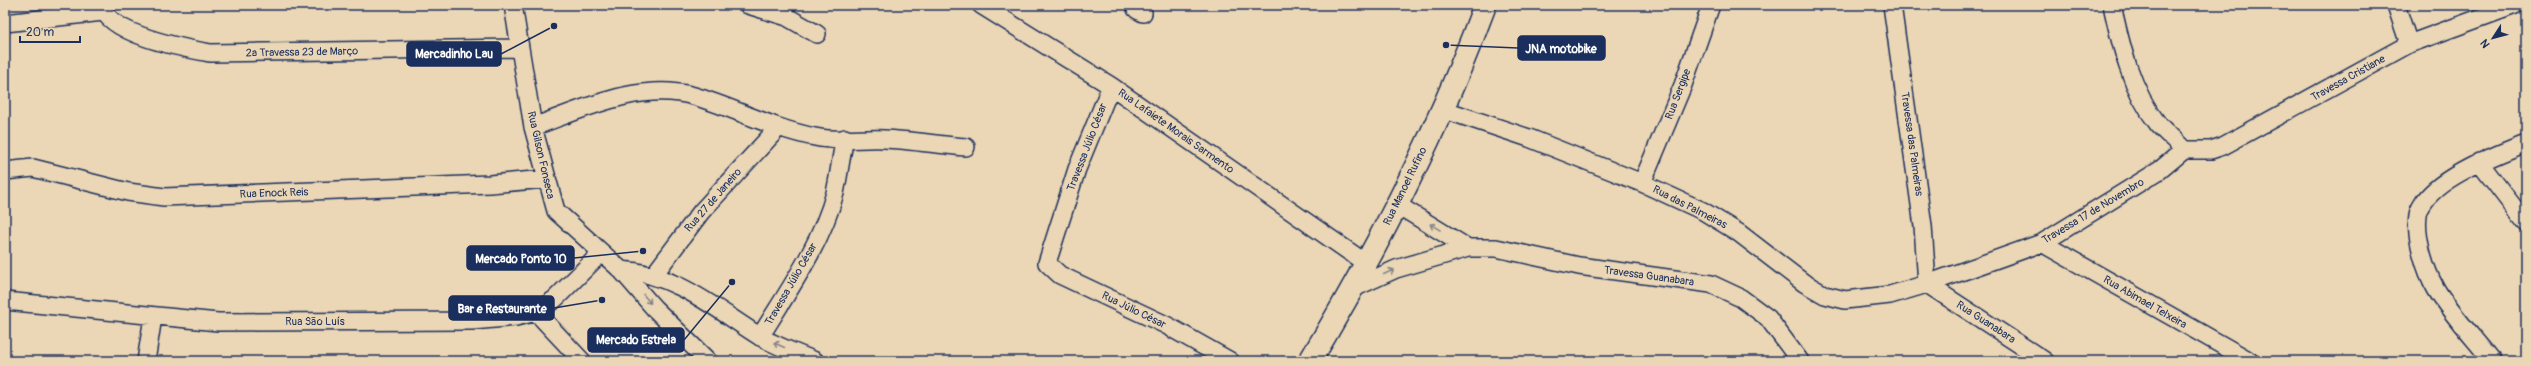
<svg xmlns="http://www.w3.org/2000/svg" width="2531" height="366" font-family="Pangolin,sans-serif">
<rect width="100%" height="100%" fill="#ebd7b5"/>
<filter id="ink" filterUnits="userSpaceOnUse"><feTurbulence type="fractalNoise" baseFrequency=".025" numOctaves="2"/><feDisplacementMap in="SourceGraphic" scale="8" xChannelSelector="R" yChannelSelector="G"/><feConvolveMatrix kernelMatrix="1 2 1 2 8 2 1 2 1" color-interpolation-filters="sRGB"/></filter>
<g filter="url(#ink)">
<g fill="none" stroke-linecap="round" stroke-linejoin="round">
<g stroke="#1b2f5e" stroke-width="20">
<path id="street" d="M101,5C109,35 183,48 210,53L519,48
M513,5L533,127L556,211L621,270L654,308L708,361
M748,5L787,17L817,34
M981,5L1111,86L1367,264
M1135,5L1136,9L1143,13
M1892,5L1923,226L1927,284
M2112,5C2121,46 2131,90 2158,124C2166,133 2176,141 2184,150
M2396,5L2409,44
M5,23L103,12
M1111,86L1077,169L1047,263L1060,275L1166,325L1230,361
M1442,109L1529,138L1642,183L1703,211L1739,233L1804,283L1825,295L1845,300L1890,295L1927,284L2042,243L2160,170L2184,150
M533,127C583,109 640,81 694,96C735,108 773,129 815,137C837,142 861,138 884,139C911,140 939,145 966,147
M2184,150H2211L2223,146L2409,44L2515,5
M2479,162L2526,223
M5,171L33,168L128,192L164,197L490,184L546,179
M1642,183L1683,85L1711,5
M1396,204L1468,248
M2042,243L2250,361
M621,270C674,273 716,309 759,336C776,346 797,353 815,361
M653,276L701,212L778,128
M1927,284L2045,361
M1354,288L1396,269L1468,248H1496L1579,266L1711,284L1741,298L1768,318L1800,361
M5,301L218,322L472,321L516,317L536,312L555,299L601,253
M536,312L582,361
M760,337C788,291 821,245 835,193C839,175 841,156 845,138
M146,361L153,317
M2492,361C2474,338 2451,314 2436,289C2425,270 2415,237 2418,215C2418,211 2422,205 2424,202C2441,176 2498,154 2526,143"/>
</g>
<g stroke="#1b2f5e" stroke-width="25">
<path id="secondary" d="M1310,361C1378,248 1439,129 1485,5"/>
</g>
<use href="#street" stroke="#ebd7b5" stroke-width="17"/>
<use href="#secondary" stroke="#ebd7b5" stroke-width="22"/>
</g>
<defs><path id="oneway-shaft" d="M-6 0H5M1.5-3L5.5 0L1.5 3" fill="none" stroke-width="1.6" stroke-linecap="round" stroke-linejoin="round"/></defs>
<g stroke="#83838a">
<use href="#oneway-shaft" transform="translate(1435 227) rotate(-149)"/>
<use href="#oneway-shaft" transform="translate(1389 272) rotate(-25)"/>
<use href="#oneway-shaft" transform="translate(647 299) rotate(50)"/>
<use href="#oneway-shaft" transform="translate(779 345) rotate(-156)"/>
</g>
</g>
<g text-anchor="middle" dominant-baseline="central" stroke-width="3" stroke-linejoin="round" paint-order="stroke">
<g font-size="11" fill="#1b2f5e" stroke="#ebd7b5">
<text transform="translate(302 52) rotate(-1)">2ª Travessa 23 de Março</text>
<text transform="translate(2348 78) rotate(-29)">Travessa Cristiane</text>
<text transform="translate(1678 94) rotate(-69)">Rua Sergipe</text>
<text transform="translate(1176 131) rotate(35)">Rua Lafaiete Morais Sarmento</text>
<text transform="translate(1912 144) rotate(82)">Travessa das Palmeiras</text>
<text transform="translate(1087 147) rotate(-69)">Travessa Júlio César</text>
<text transform="translate(541 155) rotate(77)">Rua Gilson Fonseca</text>
<text transform="translate(1405 186) rotate(-64)">Rua Manoel Rufino</text>
<text transform="translate(274 193) rotate(-2)">Rua Enock Reis</text>
<text transform="translate(713 200) rotate(-49)">Rua 27 de Janeiro</text>
<text transform="translate(1690 207) rotate(27)">Rua das Palmeiras</text>
<text transform="translate(2093 211) rotate(-31)">Travessa 17 de Novembro</text>
<text transform="translate(1649 276) rotate(8)">Travessa Guanabara</text>
<text transform="translate(791 284) rotate(-60)">Travessa Júlio César</text>
<text transform="translate(2145 302) rotate(30)">Rua Abimael Telxeira</text>
<text transform="translate(1134 310) rotate(26)">Rua Júlio César</text>
<text x="315" y="321">Rua São Luís</text>
<text transform="translate(1986 322) rotate(33)">Rua Guanabara</text>
</g>
</g>
<path fill="none" stroke="#1b2f5e" stroke-width="1.5" d="M1446 45L1518 48M554 26L501 54M643 251L574 258M602 300L554 308M732 282L684 340"/>
<g fill="#1b2f5e" stroke="#ebd7b5" stroke-width="1.5">
<circle cx="1446" cy="45" r="4"/>
<circle cx="554" cy="26" r="4"/>
<circle cx="643" cy="251" r="4"/>
<circle cx="602" cy="300" r="4"/>
<circle cx="732" cy="282" r="4"/>
</g>
<g fill="#1b2f5e" stroke="#1b2f5e" stroke-width="1.5">
<rect x="1518" y="36" width="87" height="24" rx="4"/>
<rect x="407" y="42" width="94" height="24" rx="4"/>
<rect x="467" y="246" width="107" height="24" rx="4"/>
<rect x="449" y="296" width="105" height="24" rx="4"/>
<rect x="588" y="328" width="96" height="24" rx="4"/>
</g>
<g font-size="12" text-anchor="middle" font-weight="bold" fill="#fff">
<text x="1561" y="53">JNA motobike</text>
<text x="454" y="58">Mercadinho Lau</text>
<text x="521" y="263">Mercado Ponto 10</text>
<text x="502" y="313">Bar e Restaurante</text>
<text x="636" y="344">Mercado Estrela</text>
</g>
<rect width="2531" height="366" fill="none" stroke="#ebd7b5" stroke-width="20"/>
<rect x="10" y="10" width="2511" height="346" fill="none" stroke="#1b2f5e" stroke-width="1.5" filter="url(#ink)"/>
<g transform="translate(2493 38) rotate(234)" stroke="#ebd7b5" stroke-width="3" paint-order="stroke">
<path d="M0-3L7 15L0 10L-7 15Z" fill="#1b2f5e"/>
<text y="-6" font-size="11" font-weight="bold" text-anchor="middle" fill="#1b2f5e">N</text>
</g>
<path d="M20 36v6h60v-6" fill="none" stroke="#1b2f5e" stroke-width="2"/>
<text x="26" y="36" font-size="12" fill="#1b2f5e" stroke="#ebd7b5" stroke-width="3" paint-order="stroke">20 m</text>
</svg>
